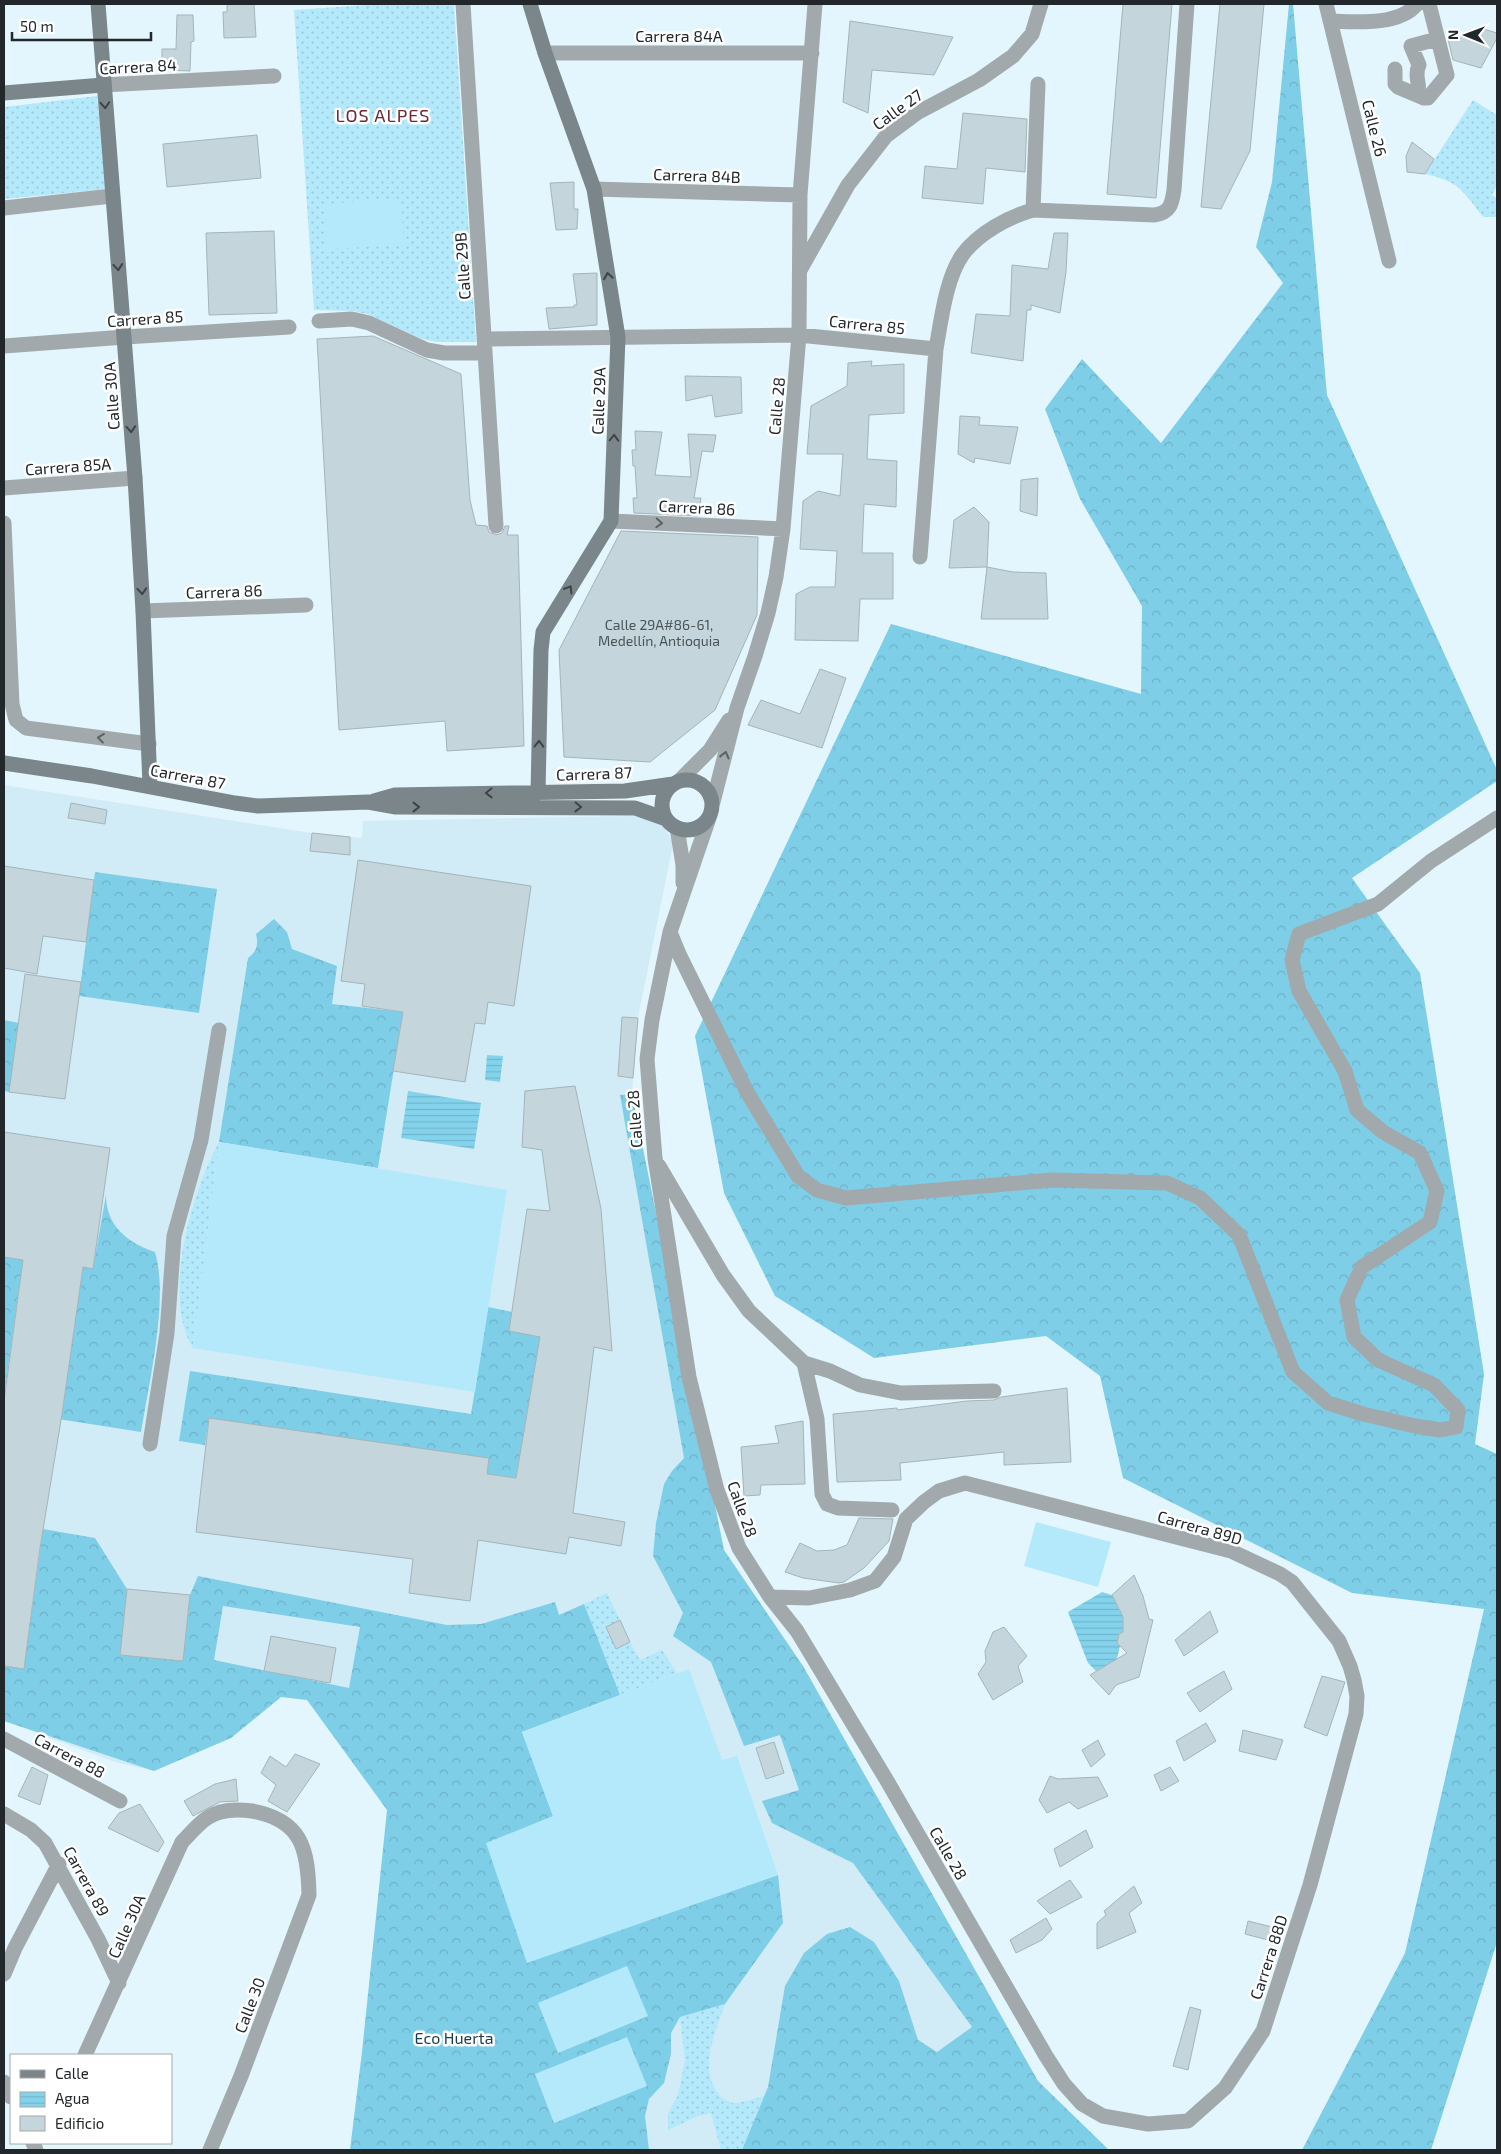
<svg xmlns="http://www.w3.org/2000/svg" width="1501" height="2154" font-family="'Exo 2',sans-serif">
<defs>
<pattern id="grass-dots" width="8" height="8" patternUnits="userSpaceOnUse" patternTransform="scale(1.25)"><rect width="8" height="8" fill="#b4e9fb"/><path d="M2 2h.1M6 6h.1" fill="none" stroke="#9ac8d7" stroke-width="1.8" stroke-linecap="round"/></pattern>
<pattern id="forest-crowns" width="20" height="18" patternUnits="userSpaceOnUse" patternTransform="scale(1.25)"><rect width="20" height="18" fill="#7ecee8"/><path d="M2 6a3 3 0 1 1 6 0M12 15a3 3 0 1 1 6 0" fill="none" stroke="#6db1c7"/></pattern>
<pattern id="water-rules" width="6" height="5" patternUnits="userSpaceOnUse" patternTransform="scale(1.25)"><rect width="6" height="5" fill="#84d3ed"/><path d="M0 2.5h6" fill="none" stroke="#72b5cb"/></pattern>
</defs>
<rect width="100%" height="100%" fill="#e4f6fd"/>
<path fill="#d1ecf6" d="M4,785L312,833L362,838L363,821L634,816L663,822L673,844L638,1018L632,1094L724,1550L803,1666L1038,2081L1002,2150H350L393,1805L307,1700L281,1697L231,1738L154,1771L115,1762L4,1721Z"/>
<path fill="url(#grass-dots)" d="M381,4H454L476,342H437L422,339L370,315L354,311L314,310L294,10Z
M97,96L107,189L4,199V107Z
M1473,100L1497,115V185L1492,195L1497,198V217H1483C1462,190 1460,182 1425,174Z
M219,1142L193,1348C161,1297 192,1191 219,1142Z
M607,1593L620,1620L606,1627L616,1649L630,1642L640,1660L662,1650L677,1673L620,1695L584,1604Z
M725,2004C716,2031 698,2067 718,2093C721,2098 727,2102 734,2103C743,2103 755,2098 764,2096L742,2150H721L711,2113L698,2116L668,2130V2113L678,2095L685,2061L680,2017Z"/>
<path fill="url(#forest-crowns)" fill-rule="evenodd" d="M1289,4H1293L1327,395L1497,770V781L1352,878L1420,973L1484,1374L1475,1444L1497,1454V1942L1431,2150H1302L1405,1953L1484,1609L1352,1593L1123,1478L1100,1376L1046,1336L874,1358L775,1296L724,1193L695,1036L891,624L1141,694L1142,606L1080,499L1045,409L1082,359L1161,443L1283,283L1256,247L1272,182Z
M95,872L217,889L199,1013L79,996Z
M274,919L287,932L292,949L337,966L332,1004L403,1012L378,1168L219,1142L248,958C256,952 259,945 256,934Z
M4,1020L19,1023L9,1092L4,1091Z
M632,1094L724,1550L803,1666L1038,2081L1109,2150H742L768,2087L785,1986L804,1953L827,1934L850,1927L874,1942L899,1981L918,2040L937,2052L972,2027L853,1863L772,1823L762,1801L799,1790L780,1735L744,1746L711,1662L673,1636L683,1613L653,1556L656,1523L664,1484L672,1471L684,1458L620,1095Z
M106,1195C106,1226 128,1243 155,1252C169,1298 149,1383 141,1432L52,1418L64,1400L83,1267L93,1268Z
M4,1257L23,1260L4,1397L11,1413H4Z
M488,1307L512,1312L540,1337L516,1478L487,1474L489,1459L209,1418L205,1445L179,1441L190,1371L471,1414Z
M43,1529L95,1538L127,1589L121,1655L183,1661L190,1595L198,1576L447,1625L481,1624L555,1602L559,1615L584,1604L620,1695L522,1732L553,1816L527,1962L778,1875L783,1923L725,2004L680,2017L671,2033V2054L664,2083L649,2099L645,2116L649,2150H350L362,2052L387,1810L307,1700L281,1697L231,1738L154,1771L4,1721V1666L24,1669ZM223,1606L360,1627L349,1688L214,1660Z"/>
<path fill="#b4e9fb" d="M401,199L404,245L326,249L324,204Z
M219,1142L507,1190L475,1392L193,1348Z
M1036,1522L1111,1542L1098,1587L1024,1566Z
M689,1669L722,1760L737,1756L778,1875L527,1963L486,1843L553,1816L522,1732Z
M627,1966L648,2016L558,2053L538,2003Z
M627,2037L647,2086L554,2123L535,2074Z"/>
<path fill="url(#water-rules)" d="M487,1055L503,1056L500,1082L485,1080Z
M408,1091L481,1103L474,1149L401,1138Z
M1102,1592L1112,1595L1123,1617V1632L1119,1634L1117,1643L1120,1646L1117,1659L1096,1671L1088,1663L1068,1612Z"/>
<path fill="#c4d6dc" stroke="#a3b4ba" d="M227,4H254L256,37L224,38L223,12H227Z
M1123,4H1172L1156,198L1107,194Z
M1220,4H1264L1250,151L1221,209L1201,207Z
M177,15H193L194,41L191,42L190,71L162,70V49H176Z
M850,21L953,37L934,75L872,70L868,113L843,102Z
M1480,28L1497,33V38L1481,68L1453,60L1448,39Z
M963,113L1027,119L1025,172L986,168L983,204L922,198L925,166L957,169Z
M257,135L261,178L167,187L163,144Z
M1412,142L1434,159L1425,174L1407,172L1406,156Z
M574,182V209H578L577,229L556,230L550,183Z
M274,231L277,313L209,315L206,233Z
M1054,233H1068L1066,272L1060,313L1031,305V310H1027L1023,361L971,353L976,314L1010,316L1012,265L1048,269Z
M597,273V325L549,329L546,308L574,307V305H577L573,274Z
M373,336L461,374L470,500L476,525L487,526L489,532L496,535L502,533L505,526H509L507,535H518L524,746L447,751L445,721L339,730L317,339Z
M872,361L871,366L904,364V413L869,415L867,459L897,461L896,507L864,504L862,553H893V599H860L858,641L795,640L796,594L810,587H835L837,551L800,549L803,501L818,491L840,496L843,454H807L811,406L847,386L848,363Z
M685,376L741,377L742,413L715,417L712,395L686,401Z
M960,416L980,417L979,425L1018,427L1010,464L975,458L974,463L958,454Z
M635,431L662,432L655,475L691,477L688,434L716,435L713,452L702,451L694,498H701L698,516L634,513L633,498H637L635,466H633L632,450H636Z
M1038,478L1037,516L1020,511L1021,480Z
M974,507L989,522L987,567L949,568L954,520Z
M621,531L758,537L757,615L715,710L650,762L564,757L559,650Z
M987,567L1013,572L1046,573L1048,619H981Z
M820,669L846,678L822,748L748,725L761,700L800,714Z
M71,803L107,810L105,824L68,818Z
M312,833L350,837V855L310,851Z
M358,860L531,886L514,1006L488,1002L485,1024L475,1023L465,1082L393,1071L403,1012L362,1006L365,984L341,981Z
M4,866L94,880L86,942L43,936L37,974L4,968Z
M25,974L81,982L65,1099L9,1092Z
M622,1017L638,1018L633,1078L618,1076Z
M575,1086L601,1209L612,1351L594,1347L573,1513L625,1522L621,1546L569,1537L566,1554L478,1540L470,1601L409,1593L413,1559L196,1532L209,1418L489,1458L487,1474L516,1478L540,1337L509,1331L527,1209L550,1211L542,1150L522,1147L525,1091Z
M4,1132L110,1148L93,1269L83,1267L62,1414L40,1548L24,1669L4,1666V1401L23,1260L4,1257Z
M1067,1388L1071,1462L1004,1465V1452L900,1463L901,1480L837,1482L833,1414L897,1408V1410L967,1401L994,1400L1001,1397Z
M803,1421L805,1484L761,1485L760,1495L744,1496L741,1447L779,1443L775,1426Z
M859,1518L893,1519L889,1541L864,1568L844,1582L839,1583L803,1578L785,1572L800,1543L817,1551L834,1550L847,1545Z
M1134,1575L1143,1596L1149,1619L1153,1620L1139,1677L1116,1685L1109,1695L1090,1675L1127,1653L1117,1643L1119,1634L1123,1632V1617L1112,1595Z
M127,1589L190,1595L183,1661L120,1655Z
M1210,1611L1218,1632L1184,1656L1175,1640Z
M620,1620L630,1642L616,1649L606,1627Z
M1004,1627L1027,1656L1018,1666L1023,1682L993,1700L978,1674L986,1662L985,1651L993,1632Z
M271,1636L336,1648L330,1683L264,1671Z
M1224,1671L1232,1689L1200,1712L1187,1693Z
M1322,1676L1345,1682L1327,1736L1304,1727Z
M1206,1723L1216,1741L1184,1761L1176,1741Z
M1243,1730L1283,1740L1276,1760L1239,1751Z
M1098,1740L1105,1755L1091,1767L1082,1750Z
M774,1742L784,1773L766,1779L756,1748Z
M295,1754L320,1764L287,1812L268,1801L276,1785L261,1773L270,1756L286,1767Z
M32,1767L48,1775L40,1805L18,1796Z
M1170,1767L1179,1781L1161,1791L1154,1775Z
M1050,1776L1058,1779L1098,1777L1108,1796L1078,1809L1069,1802L1047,1813L1039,1800Z
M236,1779L238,1801L220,1802L193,1816L184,1801L215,1784Z
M140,1804L164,1842L158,1852L108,1828L119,1813Z
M1086,1830L1093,1847L1060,1867L1054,1849Z
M1070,1880L1082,1897L1050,1914L1037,1901Z
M1134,1886L1142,1903L1129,1913L1136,1932L1097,1949V1923L1106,1915L1104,1911Z
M1046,1918L1052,1929L1042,1940L1016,1953L1010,1940Z
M1248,1921L1272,1927L1268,1940L1245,1934Z
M1190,2007L1201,2010L1188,2070L1173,2066Z"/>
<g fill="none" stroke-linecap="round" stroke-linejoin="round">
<path stroke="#a1a9ac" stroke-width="15" d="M463,4L496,526
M1326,4L1389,261
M1330,21C1356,22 1399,26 1417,4
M545,53H812
M1395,69V84L1398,87L1424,98H1428L1447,75L1429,4
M103,85L274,76
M1417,94C1422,85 1413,77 1419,65L1411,46L1437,39
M594,189L800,195
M4,208L112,196
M1033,210L1154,215C1170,213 1172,204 1174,190L1187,4
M800,270L848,185L886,136L917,113L979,80L1013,56L1032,34L1041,4
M319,321L352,319L369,323L427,350L444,353H485
M484,339L799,335L936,349C941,321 946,277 963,254C979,233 1008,217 1033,210L1038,84
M4,346L125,337L289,327
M4,488L135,478
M611,521L783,529
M4,523L12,704L16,720L26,728L149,744
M920,557L936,349
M143,611L306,605
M680,780L710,750L729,720
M713,802L737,708L755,656L768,613L776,577L783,529L799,335L800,195L815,4
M709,818L670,932L652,1020L647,1059L655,1158L689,1377L717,1490L739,1548L770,1597L797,1631L886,1779L1046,2056L1064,2084L1082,2104L1103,2116L1148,2124L1188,2121L1225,2088L1263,2031L1310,1885L1356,1714L1357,1696L1354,1680L1350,1666L1339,1641L1292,1582L1280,1574L1231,1551L965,1483L939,1491L924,1502L906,1519L894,1557L875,1581L850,1590L809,1598L770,1597
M677,828L683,865V883
M670,932L679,954L747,1092L798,1176L817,1190L846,1198L1053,1180L1167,1183L1200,1198L1239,1235L1293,1372L1328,1403L1363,1414L1415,1426L1440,1430L1456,1427L1458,1410L1434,1385L1378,1360L1354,1337L1347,1300L1362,1267L1430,1222L1437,1191L1420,1153L1383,1132L1357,1110L1345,1071L1299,991L1292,960L1299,934L1378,904L1431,861L1497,818
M659,1166L723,1275L749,1311L804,1363L830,1371L860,1385L901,1393L994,1391
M804,1363L817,1419L822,1494L827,1504L838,1508L892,1510
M150,1444L167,1333L174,1236L201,1140L219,1030
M4,1739L120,1801
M4,1814L31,1830L45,1843L98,1939L119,1983
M4,1974L15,1948L59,1864
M85,2055L182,1842C190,1834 198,1824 207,1818C220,1809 237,1809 252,1811C302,1820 308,1849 309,1895L241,2076L210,2150
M4,2082L11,2097
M33,2143L36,2150"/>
<path stroke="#7a868a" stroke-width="15" d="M98,4L135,478L143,611L150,786
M530,4L545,53L594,189L618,337L611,521L543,632L541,650L538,793
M4,93L103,85
M4,763L92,776L235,803L258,806L368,802L396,807L635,808L666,819
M662 805a25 25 0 1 1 50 0a25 25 0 1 1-50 0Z
M374,801L395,795L625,791L673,784"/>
</g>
<defs><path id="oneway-chevron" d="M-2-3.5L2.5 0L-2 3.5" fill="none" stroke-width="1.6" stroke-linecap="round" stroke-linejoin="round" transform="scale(1.25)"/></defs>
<g stroke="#3c4447">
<use href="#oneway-chevron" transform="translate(105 105) rotate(86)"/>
<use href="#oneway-chevron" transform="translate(118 267) rotate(85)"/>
<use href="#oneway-chevron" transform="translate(608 276) rotate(-99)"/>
<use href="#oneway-chevron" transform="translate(131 429) rotate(86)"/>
<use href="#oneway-chevron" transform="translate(614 438) rotate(-88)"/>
<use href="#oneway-chevron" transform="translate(569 589) rotate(-59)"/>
<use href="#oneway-chevron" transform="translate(142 591) rotate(86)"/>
<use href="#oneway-chevron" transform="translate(539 744) rotate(-89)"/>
<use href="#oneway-chevron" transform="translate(489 793) rotate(179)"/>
<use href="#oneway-chevron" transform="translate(416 807)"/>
<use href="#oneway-chevron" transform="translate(578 807) rotate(1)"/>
</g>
<g stroke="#5b6264">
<use href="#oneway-chevron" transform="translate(659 523) rotate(3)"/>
<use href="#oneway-chevron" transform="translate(101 738) rotate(-173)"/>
<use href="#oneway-chevron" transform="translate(725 755) rotate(-76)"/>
</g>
<g text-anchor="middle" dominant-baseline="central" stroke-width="5" stroke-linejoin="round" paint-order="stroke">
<g font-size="14" fill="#4a5356">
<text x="659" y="624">Calle 29A#86-61,<tspan x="659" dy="16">Medellín, Antioquia</tspan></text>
</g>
<g font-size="16" fill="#21272a" stroke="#fff">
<text x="679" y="35">Carrera 84A</text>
<text transform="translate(138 66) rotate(-3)">Carrera 84</text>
<text transform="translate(897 109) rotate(-36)">Calle 27</text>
<text transform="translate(1375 128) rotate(76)">Calle 26</text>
<text transform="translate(697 175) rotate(2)">Carrera 84B</text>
<text transform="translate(462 266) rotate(-94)">Calle 29B</text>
<text transform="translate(145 318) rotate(-4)">Carrera 85</text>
<text transform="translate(867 324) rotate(6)">Carrera 85</text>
<text transform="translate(111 396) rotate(-94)">Calle 30A</text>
<text transform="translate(598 401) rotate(-88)">Calle 29A</text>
<text transform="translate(776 406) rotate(-85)">Calle 28</text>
<text transform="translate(68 466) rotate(-4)">Carrera 85A</text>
<text transform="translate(697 507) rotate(3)">Carrera 86</text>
<text transform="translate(224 591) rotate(-2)">Carrera 86</text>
<text transform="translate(594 773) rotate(-2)">Carrera 87</text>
<text transform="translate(188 776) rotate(11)">Carrera 87</text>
<text transform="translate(634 1119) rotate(-94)">Calle 28</text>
<text transform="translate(743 1509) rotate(70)">Calle 28</text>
<text transform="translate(1200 1527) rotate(16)">Carrera 89D</text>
<text transform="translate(70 1755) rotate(28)">Carrera 88</text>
<text transform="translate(949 1853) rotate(60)">Calle 28</text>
<text transform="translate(87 1881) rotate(61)">Carrera 89</text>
<text transform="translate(126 1926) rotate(-66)">Calle 30A</text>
<text transform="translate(1268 1957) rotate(-72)">Carrera 88D</text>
<text transform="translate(249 2005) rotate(-69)">Calle 30</text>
</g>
<g font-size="16" fill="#1a3f4b" stroke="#fff">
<text x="454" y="2037">Eco Huerta</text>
</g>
<g font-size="18" letter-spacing="1" fill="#6d2735" stroke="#fff">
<text x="383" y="115">LOS ALPES</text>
</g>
</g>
<rect width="1501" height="2154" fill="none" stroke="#21272a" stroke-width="10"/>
<rect x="10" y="2054" width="162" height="90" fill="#ffffff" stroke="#a6a9aa"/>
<rect x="20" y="2070" width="25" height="8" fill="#7a868a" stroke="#a6a9aa"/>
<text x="55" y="2079" font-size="15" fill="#21272a">Calle</text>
<rect x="20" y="2092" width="25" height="15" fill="url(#water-rules)" stroke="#a6a9aa"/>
<text x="55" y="2104" font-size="15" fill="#21272a">Agua</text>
<rect x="20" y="2116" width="25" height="15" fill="#c4d6dc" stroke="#a6a9aa"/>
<text x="55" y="2129" font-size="15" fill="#21272a">Edificio</text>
<g transform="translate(1466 35) rotate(271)" stroke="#ffffff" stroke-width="4" paint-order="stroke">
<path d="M0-4L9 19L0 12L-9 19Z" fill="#21272a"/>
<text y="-8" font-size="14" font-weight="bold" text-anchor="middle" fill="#21272a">N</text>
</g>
<path d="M12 32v8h139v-8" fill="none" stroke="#21272a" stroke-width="2.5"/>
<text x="20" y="32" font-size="15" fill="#21272a" stroke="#ffffff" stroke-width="4" paint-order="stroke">50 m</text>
</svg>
